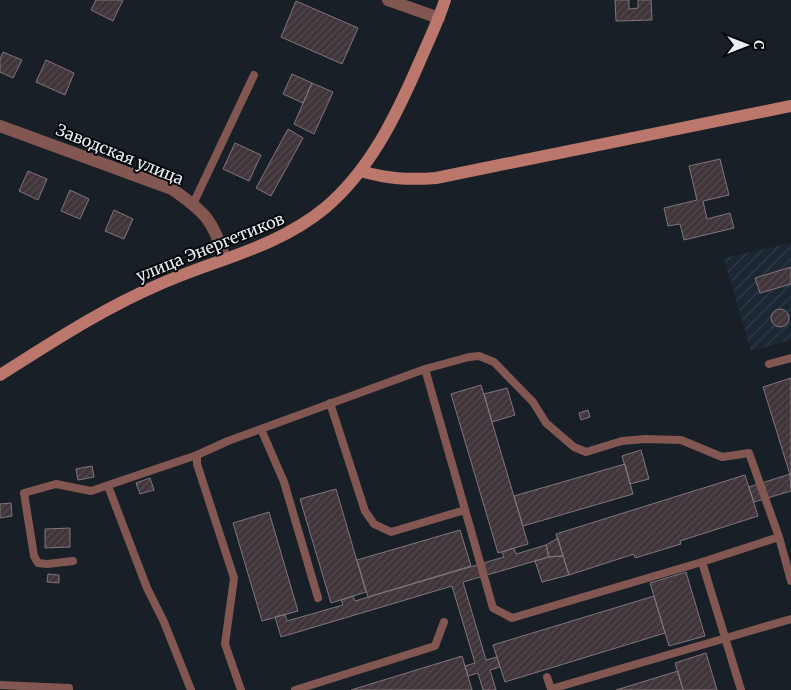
<svg xmlns="http://www.w3.org/2000/svg" width="791" height="690" font-family="Merriweather,serif">
<defs>
<pattern id="industrial-furrows" width="10" height="10" patternUnits="userSpaceOnUse" patternTransform="scale(1.25)"><rect width="10" height="10" fill="#1c2734"/><path d="M-1 1l2-2M0 10L10 0M9 11l2-2" fill="none" stroke="#323c48"/></pattern>
<pattern id="building-hatch" width="6" height="6" patternUnits="userSpaceOnUse" patternTransform="scale(1.25)"><rect width="6" height="6" fill="#3f353b"/><path d="M-1 1l2-2M0 6l6-6M5 7l2-2" fill="none" stroke="#52494e"/></pattern>
</defs>
<rect width="100%" height="100%" fill="#181f26"/>
<path fill="url(#industrial-furrows)" d="M791,243V340L751,351L724,258Z"/>
<path fill="url(#building-hatch)" stroke="#82757c" d="M96,0H123L113,21L91,10Z
M615,0H629V9L638,8V0H651L652,20L616,21Z
M296,1L358,28L342,64L281,37Z
M3,52L22,60L13,78L0,72V59Z
M46,60L74,73L65,95L36,82Z
M292,74L312,83L303,103L283,94Z
M312,83L333,92L314,134L294,124Z
M288,129L303,138L271,196L256,188Z
M235,143L261,155L249,181L223,169Z
M720,159L729,195L703,201L707,219L730,213L734,228L684,240L680,224L668,226L664,208L697,200L689,166Z
M28,171L47,179L38,200L19,191Z
M70,190L89,199L80,219L61,211Z
M114,210L133,219L124,239L105,231Z
M791,267V284L760,293L755,278Z
M771 318a9 9 0 1 1 18 0a9 9 0 1 1-18 0Z
M791,378V478L763,387Z
M481,385L528,544L498,553L451,394Z
M507,388L515,415L492,422L484,394Z
M588,410L590,417L581,420L579,413Z
M641,450L649,479L630,484L622,456Z
M625,464L633,494L523,526L514,496Z
M92,466L94,477L78,480L76,469Z
M790,474L791,491L754,502L749,487Z
M745,475L758,516L680,541L681,544L635,558L634,554L569,575L556,534Z
M150,478L154,490L140,494L136,483Z
M336,489L366,592L331,603L300,499Z
M11,503L12,516L0,518V504Z
M269,512L298,611L262,621L233,523Z
M70,528V547L45,548V529Z
M460,530L471,566L368,597L357,560Z
M558,538L563,556L549,557L546,545Z
M546,545L549,557L463,582L486,660L497,657L500,667L490,670L496,690H483L478,673L468,676L465,666L475,663L452,586L281,637L275,617L285,614L287,621L343,605L341,600L353,596L355,601L504,557L502,552L514,548L516,554Z
M563,556L569,575L542,582L535,561L549,557Z
M686,572L705,636L669,646L650,583Z
M48,574L59,575V583L47,582Z
M654,596L665,633L505,682L493,645Z
M706,653L717,690H683L675,663Z
M462,656L472,690H351Z
M678,671L683,690H616Z"/>
<g fill="none" stroke-linecap="round" stroke-linejoin="round">
<path stroke="#825751" stroke-width="8" d="M193,204L254,75
M769,364L791,358
M425,369L493,608L512,618L702,562L779,537
M330,403L365,511L374,524L391,532L465,510
M261,429L284,482L318,598
M197,455V464L234,578L225,644L241,690
M108,486L147,588L164,622L191,690
M73,561L47,564L38,563L34,556L24,493L56,484L91,491L197,455L228,441L425,369L469,357L479,356L494,362L533,402L546,423L574,447L586,452L622,441L645,439L681,440L722,457L749,453L779,537L791,581
M702,562L741,690
M547,677L551,689L791,619
M0,685L69,688V690
M295,690L435,646L444,622"/>
<path stroke="#825751" stroke-width="12" d="M388,0L439,18
M0,126L172,189C205,212 213,220 225,259"/>
<path stroke="#bc776d" stroke-width="12" d="M360,171C389,179 407,180 436,178L791,106
M0,375C51,343 102,309 158,285C216,259 275,249 325,208C370,170 396,116 419,63C428,42 438,22 445,0"/>
</g>
<g text-anchor="middle" dominant-baseline="central" stroke-width="4" stroke-linejoin="round" paint-order="stroke">
<g font-size="16" fill="#e9eef4" stroke="#06080c">
<text transform="translate(120 154) rotate(22)">Заводская улица</text>
<text transform="translate(210 247) rotate(-22)">улица Энергетиков</text>
</g>
</g>
<g transform="translate(746 45) rotate(90)" stroke="#06080c" stroke-width="4" paint-order="stroke">
<path d="M0-4L9 19L0 12L-9 19Z" fill="#e9eef4"/>
<text y="-8" font-size="14" font-weight="bold" text-anchor="middle" fill="#e9eef4">С</text>
</g>
</svg>
